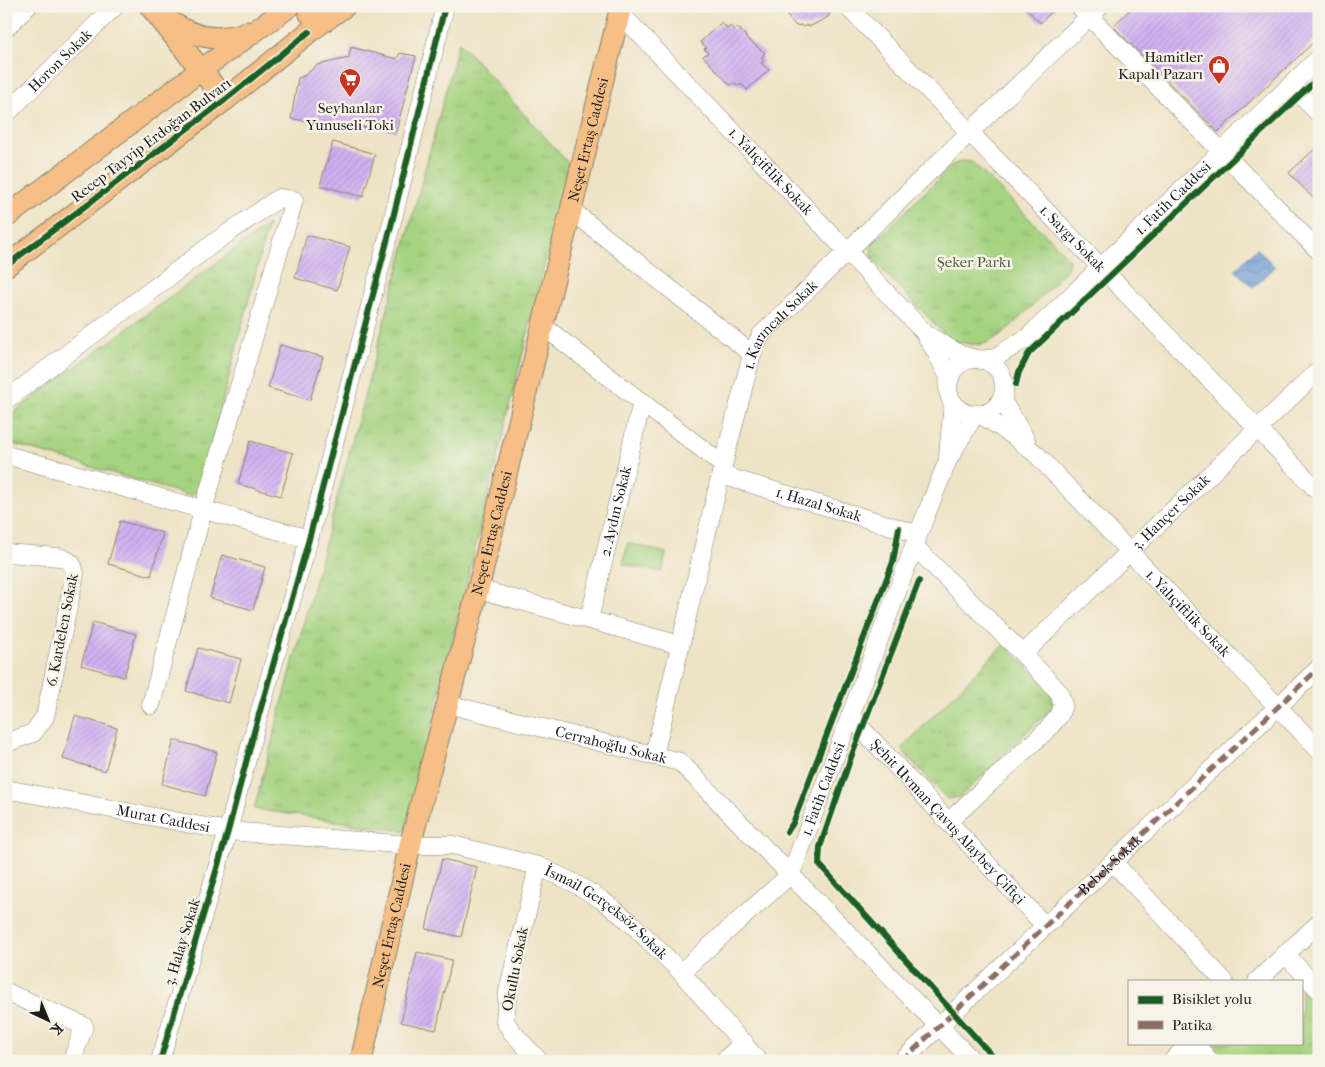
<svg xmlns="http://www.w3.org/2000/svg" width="1325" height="1067" font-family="'IM FELL French Canon',serif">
<defs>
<pattern id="park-tufts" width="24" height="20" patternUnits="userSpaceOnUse" patternTransform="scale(1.25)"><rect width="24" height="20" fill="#a6d380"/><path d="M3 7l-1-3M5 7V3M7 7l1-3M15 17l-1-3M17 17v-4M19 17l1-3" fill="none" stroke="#8eb56e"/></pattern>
<pattern id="water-waves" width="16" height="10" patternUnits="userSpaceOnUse" patternTransform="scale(1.25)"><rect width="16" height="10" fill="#6e9cd6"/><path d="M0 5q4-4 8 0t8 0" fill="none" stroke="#5a7ead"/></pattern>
<pattern id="building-hatch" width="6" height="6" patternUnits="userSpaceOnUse" patternTransform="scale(1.25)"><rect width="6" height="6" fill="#d0b0f2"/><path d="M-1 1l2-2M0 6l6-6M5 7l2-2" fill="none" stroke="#b297cf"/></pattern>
</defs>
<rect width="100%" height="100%" fill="#f7f3e8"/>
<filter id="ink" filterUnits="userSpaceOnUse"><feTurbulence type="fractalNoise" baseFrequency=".02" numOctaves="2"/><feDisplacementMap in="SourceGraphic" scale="10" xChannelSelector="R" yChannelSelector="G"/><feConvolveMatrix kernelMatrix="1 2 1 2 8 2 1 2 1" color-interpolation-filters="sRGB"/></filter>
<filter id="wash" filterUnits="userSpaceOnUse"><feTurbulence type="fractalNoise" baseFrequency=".0096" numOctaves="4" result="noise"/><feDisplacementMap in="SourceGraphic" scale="20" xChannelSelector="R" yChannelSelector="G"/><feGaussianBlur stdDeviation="1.12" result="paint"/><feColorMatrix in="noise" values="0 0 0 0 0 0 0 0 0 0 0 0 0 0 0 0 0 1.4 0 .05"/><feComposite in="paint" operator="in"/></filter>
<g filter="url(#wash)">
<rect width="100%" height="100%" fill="#eee3c5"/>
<path fill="#a6d380" stroke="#61784e" d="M628,543L666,553L662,572L623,564Z"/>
<path fill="url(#park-tufts)" stroke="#61784e" d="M459,42L569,164L406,831L254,809Z
M962,161L972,162L1061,250L1069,260L1067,269C1051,286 1003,340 983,344C972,346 960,342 949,339L873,260L871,252L873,244L952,165Z
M268,225L200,489L191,496L6,442V418Z
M1004,644L1050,689L1053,707L960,797L947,799L901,749Z
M1301,984L1319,1003V1061H1223L1207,1043H1301Z"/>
<path fill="url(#water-waves)" stroke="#455c79" d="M1257,248L1275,267L1253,288L1235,270Z"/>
<g id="blocks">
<path fill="url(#building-hatch)" d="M778,6H825L831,11L828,17L809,27L807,25L803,27L801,25L796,26Z
M1024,6H1058L1040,23Z
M1134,6H1319V37L1218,132L1113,26Z
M722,22L728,29L730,26L734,30L737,27L746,36L745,37L765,53L761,58L764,61L761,63L769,70L747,90L741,84L739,86L734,83L730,85L703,56L708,53L704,49L707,48L700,42Z
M351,47L397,59L400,53L416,56L396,131L291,119L298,78L304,76L317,65L349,58Z
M333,142L375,154L363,197L320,185Z
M1319,145V204L1289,173Z
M307,235L350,247L337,290L295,278Z
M280,345L323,357L310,400L268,388Z
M250,441L293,453L281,496L238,484Z
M120,521L163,533L151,576L108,564Z
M222,555L265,567L253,610L210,598Z
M93,622L136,634L124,677L81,665Z
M198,648L241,659L229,703L186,691Z
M75,716L117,728L105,771L63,759Z
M174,740L217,752L205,796L162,784Z
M442,859L477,867L461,937L426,929Z
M417,952L452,960L436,1030L401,1022Z"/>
</g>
</g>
<g filter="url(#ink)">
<use href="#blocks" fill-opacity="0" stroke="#858070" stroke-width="1"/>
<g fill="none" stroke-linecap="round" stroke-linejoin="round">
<g stroke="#858070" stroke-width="19">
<g id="minor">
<path id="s1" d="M847,6L1319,492"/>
<path d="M1079,6L1319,251"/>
<path id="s2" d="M619,12L923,331L936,352L950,379"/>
<path d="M6,28L28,6"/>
<path d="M1291,85L1319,114"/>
<path id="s3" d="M6,114L115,6"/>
<path d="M571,210L752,354"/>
<path d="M543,326L723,465"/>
<path d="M929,336L961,355L977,359"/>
<circle cx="976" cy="387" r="28"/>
<path id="s4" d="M981,360L994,358L1027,338L1319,58"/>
<path d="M1004,392L1003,402L1026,440"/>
<path d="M6,400L215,242L279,198L294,200L203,510L151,705"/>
<path id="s5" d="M980,414L1012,435L1036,454L1319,750"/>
<path d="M6,455L309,539"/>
<path d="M948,455L953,402"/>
<path id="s6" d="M721,475L918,534"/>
<path d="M914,546L1023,654L1059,692L1063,705L1059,716L1047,730L948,822"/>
<path d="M6,553L59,557C69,560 74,563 75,574L45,717L33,733L6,743"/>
<path d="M478,589L680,645"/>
<path id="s7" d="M589,620L642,402"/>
<path id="s8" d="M1023,654L1319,370"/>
<path id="s9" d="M447,704L680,762L973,1061"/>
<path id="s10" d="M850,716L1045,926"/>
<path id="s11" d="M654,756L723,465L752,354L761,335L1100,6"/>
<path id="s12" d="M6,789L228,831L410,845H453L538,866L574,883L602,900L629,921L681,972L758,1061"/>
<path d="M1113,862L1224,981"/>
<path d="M538,866L508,991L505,1021L512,1032L539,1061"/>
<path d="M1285,954L1319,990"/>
<path id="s13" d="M681,972L791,874L925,517L948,460L975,414"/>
<path d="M1257,981L1319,923"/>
<path d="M6,992L84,1026L72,1061"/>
<path d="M1194,1043L1210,1061"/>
<path d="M160,1061L228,831L254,732L309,539L391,226L445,6"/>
<path d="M724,1061L744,1042"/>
<path id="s14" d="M902,1061L1319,668"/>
<path d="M1172,1061L1190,1043"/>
</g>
</g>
<g stroke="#858070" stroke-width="23">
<g id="major">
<path d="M150,6L225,100"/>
<path d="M315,6L310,14L318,16L336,11"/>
<path d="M165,19C174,23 181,29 190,32C208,40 229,39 247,32"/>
<path d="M6,217L201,70L290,6"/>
<path d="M6,266L225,100L309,32L345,6"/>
<path id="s15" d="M361,1061L410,845L478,589L621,6"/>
</g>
</g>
<use href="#minor" stroke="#fff" stroke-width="18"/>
<use href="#major" stroke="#f5bf86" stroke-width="21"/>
<path stroke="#8d6e63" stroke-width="5" stroke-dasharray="10 5" stroke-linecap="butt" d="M902,1061L1319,668"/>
<g stroke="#f7f3e8" stroke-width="9">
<path id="cycleway" d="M6,266L225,100L309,32
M1016,384L1019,372L1029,353L1319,77
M919,581L850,760L820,847L819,864L997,1061
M787,832L793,823L893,562L899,528
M160,1061L228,831L254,732L309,539L391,226L445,6"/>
</g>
<use href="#cycleway" stroke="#1b5e20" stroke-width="6"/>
</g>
</g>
<defs>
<g id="shop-pin" transform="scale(1.125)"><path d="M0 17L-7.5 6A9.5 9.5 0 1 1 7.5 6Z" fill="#c8321e" stroke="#f7f3e8"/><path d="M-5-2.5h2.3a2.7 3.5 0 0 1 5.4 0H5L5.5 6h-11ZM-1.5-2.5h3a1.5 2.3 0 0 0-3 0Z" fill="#fff"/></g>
<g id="supermarket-pin" transform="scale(1.125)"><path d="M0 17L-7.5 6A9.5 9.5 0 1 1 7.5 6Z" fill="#c8321e" stroke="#f7f3e8"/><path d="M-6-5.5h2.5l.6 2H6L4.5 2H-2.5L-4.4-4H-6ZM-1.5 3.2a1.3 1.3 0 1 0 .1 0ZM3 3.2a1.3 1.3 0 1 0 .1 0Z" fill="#fff"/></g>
</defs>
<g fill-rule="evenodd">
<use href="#shop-pin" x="1219" y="66"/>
<use href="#supermarket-pin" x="350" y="79"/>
</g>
<g text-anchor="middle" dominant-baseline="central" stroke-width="5" stroke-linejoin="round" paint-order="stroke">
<g font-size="15" fill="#1c1c1c" stroke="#f7f3e8" text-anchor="end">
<text x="1203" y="57">Hamitler<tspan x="1203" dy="17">Kapalı Pazarı</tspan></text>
<text x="350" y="108" text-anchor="middle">Seyhanlar<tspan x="350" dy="17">Yunuseli Toki</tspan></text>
</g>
<g font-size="15" fill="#1c1c1c" stroke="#f7f3e8">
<text stroke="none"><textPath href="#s3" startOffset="76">Horon Sokak</textPath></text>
<text transform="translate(151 140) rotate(-37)">Recep Tayyip Erdoğan Bulvarı</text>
<text stroke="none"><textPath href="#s15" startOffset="949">Neşet Ertaş Caddesi</textPath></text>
<text stroke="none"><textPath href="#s2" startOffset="220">1. Yalıçiftlik Sokak</textPath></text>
<text stroke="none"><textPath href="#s4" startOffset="254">1. Fatih Caddesi</textPath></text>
<text stroke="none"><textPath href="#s1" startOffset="324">1. Saygı Sokak</textPath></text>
<text stroke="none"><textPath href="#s11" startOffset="454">1. Karıncalı Sokak</textPath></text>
<text stroke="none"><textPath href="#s6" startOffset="102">1. Hazal Sokak</textPath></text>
<text stroke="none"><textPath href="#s7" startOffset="112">2. Aydın Sokak</textPath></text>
<text stroke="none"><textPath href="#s8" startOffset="205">3. Hançer Sokak</textPath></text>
<text stroke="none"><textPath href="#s15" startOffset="544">Neşet Ertaş Caddesi</textPath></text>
<text stroke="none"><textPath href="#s5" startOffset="289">1. Yalıçiftlik Sokak</textPath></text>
<text transform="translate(62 630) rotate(-79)">6. Kardelen Sokak</text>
<text stroke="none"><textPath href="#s9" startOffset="169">Cerrahoğlu Sokak</textPath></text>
<text stroke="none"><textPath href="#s13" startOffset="238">1. Fatih Caddesi</textPath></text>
<text stroke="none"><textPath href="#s12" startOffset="160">Murat Caddesi</textPath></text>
<text stroke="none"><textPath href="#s10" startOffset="144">Şehit Uvman Çavuş Alaybey Çiftçi</textPath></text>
<text stroke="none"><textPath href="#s14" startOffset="286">Bebek Sokak</textPath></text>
<text stroke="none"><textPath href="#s12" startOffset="622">İsmail Gerçeksöz Sokak</textPath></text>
<text stroke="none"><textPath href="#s15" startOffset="139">Neşet Ertaş Caddesi</textPath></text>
<text transform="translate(182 942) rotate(-73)">3. Halay Sokak</text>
<text transform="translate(515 969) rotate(-79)">Okullu Sokak</text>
</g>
<g font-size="15" fill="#4c5c3f" stroke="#f7f3e8">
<text x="974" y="262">Şeker Parkı</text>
</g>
</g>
<rect width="1325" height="1067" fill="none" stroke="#f7f3e8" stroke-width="25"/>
<rect x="1128" y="980" width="175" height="65" fill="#f7f3e8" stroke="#9f9d96"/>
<rect x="1138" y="996" width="25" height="8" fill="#1b5e20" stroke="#9f9d96"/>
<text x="1172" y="1004" font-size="15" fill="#1c1c1c">Bisiklet yolu</text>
<rect x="1138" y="1021" width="25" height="8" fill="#8d6e63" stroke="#9f9d96"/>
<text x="1172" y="1030" font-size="15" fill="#1c1c1c">Patika</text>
<g transform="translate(48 1020) rotate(136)" stroke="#f7f3e8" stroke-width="4" paint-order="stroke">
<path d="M0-4L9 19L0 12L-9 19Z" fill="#1c1c1c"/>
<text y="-8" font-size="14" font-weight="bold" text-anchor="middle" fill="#1c1c1c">K</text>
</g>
</svg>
